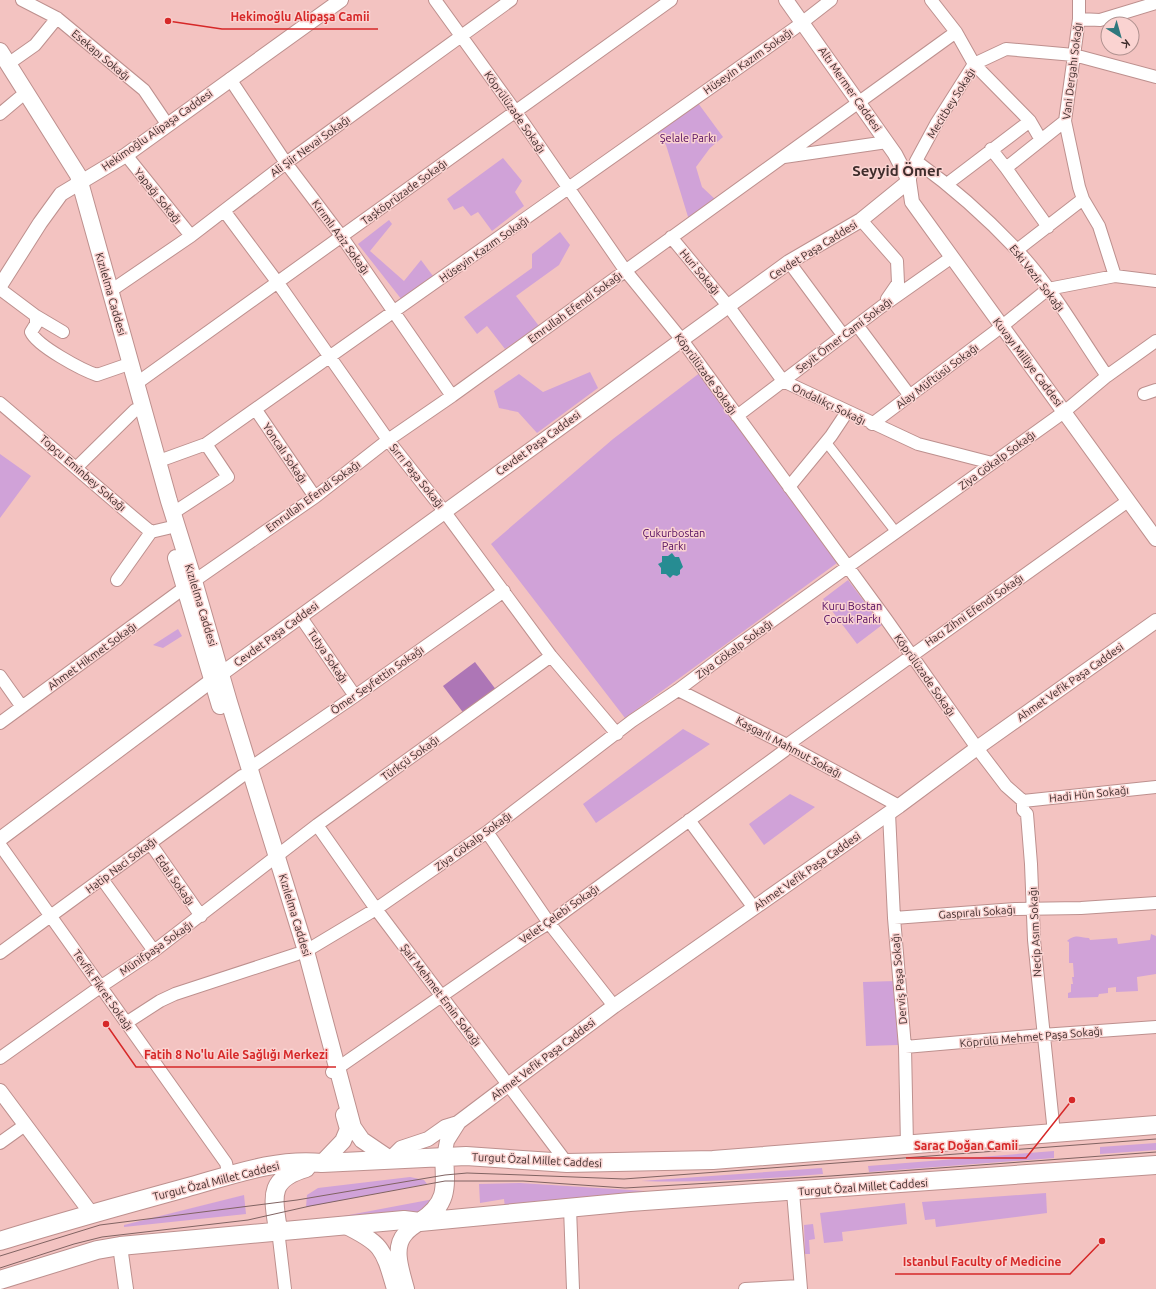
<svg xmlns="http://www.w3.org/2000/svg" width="1156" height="1289" font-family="Ubuntu,sans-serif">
<rect width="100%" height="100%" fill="#f3c3c1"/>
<path fill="#d0a2d8" d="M698,103L723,137L710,148L696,167L702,187L717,201L689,220L666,145L656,131Z
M503,158L522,181L515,192L524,206L492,231L478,212L471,216L463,206L454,210L447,199Z
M389,220L392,224L370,251L404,281L421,260L433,276L402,300L358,244Z
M560,232L570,245L559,265L516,296L539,326L505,349L487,326L477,334L464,317L532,268V254Z
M590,372L598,388L537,433L518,412L499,408L494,391L519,374L543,392Z
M701,372L837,563L625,718L491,544L613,439Z
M0,454L31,476L0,518Z
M848,580L882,625L857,644L823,599Z
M178,629L182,636L163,648L153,645Z
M683,729L710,744L596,823L583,804Z
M790,794L815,807L764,845L749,824Z
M1151,934L1156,936V974L1137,977L1138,991L1116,992V987L1108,988V993L1099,994L1098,997L1068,998V993L1071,992V984H1073L1072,977H1074L1073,963H1069V942L1067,941C1076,933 1080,938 1089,938L1090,940L1117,938L1118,944L1150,940Z
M895,981L898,1045L866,1046L863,982Z
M1156,1143V1150L1100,1154V1147Z
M1054,1151V1158L869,1172L868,1166Z
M822,1168L823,1174C762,1179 702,1183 641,1181Z
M410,1177L424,1180L427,1184L306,1207L307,1195L318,1188Z
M520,1183L692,1194L505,1208L504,1199L480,1203L479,1184Z
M1046,1193L1047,1213L936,1227L935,1219L925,1220L922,1202Z
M244,1195L246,1214L124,1227V1225Z
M439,1198L431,1215L312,1222Z
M905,1203L907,1224L842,1232L843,1241L824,1243L820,1213Z
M813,1224L815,1239L809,1240L810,1254H805L804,1225Z"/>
<path fill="#ad76b6" d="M475,662L497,691L465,715L443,686Z"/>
<path fill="#268c92" d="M672,553L675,557H679L683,567L680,570V574L677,576L673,575L670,578L666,574H661V568L658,564L662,562V556H668Z"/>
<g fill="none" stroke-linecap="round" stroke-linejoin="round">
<g stroke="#bd908e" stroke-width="11">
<path id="pedestrian" d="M826,442L892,527"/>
</g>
<g stroke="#bd908e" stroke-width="14">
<path id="minor" d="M22,0L57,18L144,90L167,124
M435,0L516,112L625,270L682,340L886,619L977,748L1006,786L1023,801V810L1027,814L1031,864L1034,940L1054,1133
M931,0L956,32L974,64L1030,121L1041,140
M1079,0V19L1065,121L1079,187L1083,199L1099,226L1115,276
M1079,19L1100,20L1156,3
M8,64L35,45L57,18
M230,79L286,163L342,237L452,396
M0,114L19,98
M991,149L1006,168L1065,121
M126,155L191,236
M784,157L887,142
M916,161C952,187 986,217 1017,250C1052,287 1078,334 1107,376
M1006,168L1048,227
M909,181L916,161L936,124L974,64L1006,49L1074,55L1156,77
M947,184L1030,121
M225,212L278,283L388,440L444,511L551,656L617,734
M861,220L897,261L898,283L887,299
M671,237L729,307L783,381L918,444L992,463
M1017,250L1083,199
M789,262L843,335
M0,289L36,316V324L31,332C37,346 82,370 97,375L123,366
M109,292L191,236L286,163L511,0
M36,316L63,332
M857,325L910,396
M137,383L671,0
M1144,394L1156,390
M0,403C51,446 100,490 151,532L168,528
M256,410L315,497
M737,416L881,307L952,257
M872,424L1001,327L1048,289L1115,276L1156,281
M159,461L206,444L795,28L831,0
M77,467L135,410
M789,487L831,436L847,412
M173,513L228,477L206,444
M117,580L151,532
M194,581L315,497L388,440L452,396L956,32
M300,616L355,696
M0,676L22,707
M678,690L787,745L899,806
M0,723L184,588
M250,768L355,696L504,591
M1023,801L1156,787
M889,813L894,918L905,1047L907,1146
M689,820L754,908
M317,825L376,909L567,1163
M487,832L549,923L614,1006
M150,843L201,916
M0,845L226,1163L229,1176
M102,879L154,951
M894,918L1015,909L1081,908L1156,903
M306,951L376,909L487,832L632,721L678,690L730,651L1064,412L1107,376L1156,341
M0,953L242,776
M126,1023L160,1001L175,994L297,954
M905,1047L1042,1035L1156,1027
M0,1058L100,987L154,951L317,825L551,656
M332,1072L531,934L549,923L784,751L787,745L1128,501
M0,1143L25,1125
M793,1192L801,1289
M570,1208L573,1289
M278,1230L285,1289
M745,1289L800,1286"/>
</g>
<g stroke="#bd908e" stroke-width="16">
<path id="tertiary" d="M786,0L895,154L909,181L912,202L1156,539
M0,286L40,223L61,194L126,155L341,0
M221,674L789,262L861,220L909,181
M0,839L211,681
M0,1091L91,1213
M444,1157L447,1141L459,1122L508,1085L614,1006L899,806L977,748L1156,621
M390,1159L401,1148L428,1139L445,1127L458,1123
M120,1246L126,1289"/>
</g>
<g stroke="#bd908e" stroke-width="18">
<path id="secondary" d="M0,51L78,175L169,501L194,581L229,702L306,951L353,1127L362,1140L390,1159
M176,558L220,706
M322,1163L343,1141L348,1129L344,1115
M344,1225C383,1244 383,1248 395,1289
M406,1289C402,1273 392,1248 405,1234C409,1229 415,1225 420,1222"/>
</g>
<g stroke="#bd908e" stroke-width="20">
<path id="primary" d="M420,1222C448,1204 446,1188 444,1157
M278,1230C273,1196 268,1179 306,1168
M0,1241C61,1222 123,1205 185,1188C229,1176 276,1158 322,1163L466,1156L567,1163L713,1160L1156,1125
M0,1280L97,1250L120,1246L404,1220L420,1222L630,1202L1156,1165"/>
</g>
<use href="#pedestrian" stroke="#fff" stroke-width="9"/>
<use href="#minor" stroke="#fff" stroke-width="12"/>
<use href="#tertiary" stroke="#fff" stroke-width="14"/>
<use href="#secondary" stroke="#fff" stroke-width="16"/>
<use href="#primary" stroke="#fff" stroke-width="18"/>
<path stroke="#806362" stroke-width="1" d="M0,1256L100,1225L297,1200L445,1175L467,1173L523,1175L624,1179L1156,1139
M0,1268L74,1244L102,1237L248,1220L310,1206L445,1181H523L625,1188L831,1176L1156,1152"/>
</g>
<g text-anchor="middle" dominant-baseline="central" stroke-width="3" stroke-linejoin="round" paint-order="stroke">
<g font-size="11" fill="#3f2d2c" stroke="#fad3d1">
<text transform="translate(101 55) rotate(40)">Esekapı Sokağı</text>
<text transform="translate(748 61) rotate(-35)">Hüseyin Kazım Sokağı</text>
<text transform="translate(1072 71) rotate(-83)">Vani Dergahı Sokağı</text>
<text transform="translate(850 89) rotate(55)">Altı Mermer Caddesi</text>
<text transform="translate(951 103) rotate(-58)">Meсitbey Sokağı</text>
<text transform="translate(515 112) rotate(55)">Köprülüzade Sokağı</text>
<text transform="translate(157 130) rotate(-35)">Hekimoğlu Alipaşa Caddesi</text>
<text transform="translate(310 146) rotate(-36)">Ali Şiir Nevai Sokağı</text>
<text transform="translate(404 192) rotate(-36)">Taşköprüzade Sokağı</text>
<text transform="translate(158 196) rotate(51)">Yapağı Sokağı</text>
<text transform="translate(341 237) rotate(54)">Kırımlı Aziz Sokağı</text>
<text transform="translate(484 249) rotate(-35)">Hüseyin Kazım Sokağı</text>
<text transform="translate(813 250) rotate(-32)">Cevdet Paşa Caddesi</text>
<text transform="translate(700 272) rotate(50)">Huri Sokağı</text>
<text transform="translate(1037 278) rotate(52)">Eski Vezir Sokağı</text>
<text transform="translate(111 294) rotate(74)">Kızılelma Caddesi</text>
<text transform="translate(575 307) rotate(-36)">Emrullah Efendi Sokağı</text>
<text transform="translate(844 335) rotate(-37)">Seyit Ömer Cami Sokağı</text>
<text transform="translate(1028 362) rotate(53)">Kuvayı Milliye Caddesi</text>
<text transform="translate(706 374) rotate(54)">Köprülüzade Sokağı</text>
<text transform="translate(937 376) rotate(-37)">Alay Müftüsü Sokağı</text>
<text transform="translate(829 404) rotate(26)">Ondalıkçı Sokağı</text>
<text transform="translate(538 443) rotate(-36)">Cevdet Paşa Caddesi</text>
<text transform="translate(285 453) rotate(56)">Yoncalı Sokağı</text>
<text transform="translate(997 460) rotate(-36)">Ziya Gökalp Sokağı</text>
<text transform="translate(83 473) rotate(41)">Topçu Eminbey Sokağı</text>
<text transform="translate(417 476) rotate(51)">Sırrı Paşa Sokağı</text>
<text transform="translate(313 496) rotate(-36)">Emrullah Efendi Sokağı</text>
<text transform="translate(201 605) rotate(73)">Kızılelma Caddesi</text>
<text transform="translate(974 610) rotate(-35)">Hacı Zihni Efendi Sokağı</text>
<text transform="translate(276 634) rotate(-36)">Cevdet Paşa Caddesi</text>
<text transform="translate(734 649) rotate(-36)">Ziya Gökalp Sokağı</text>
<text transform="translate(92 656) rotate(-36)">Ahmet Hikmet Sokağı</text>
<text transform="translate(328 656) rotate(56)">Tutya Sokağı</text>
<text transform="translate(925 675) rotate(55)">Köprülüzade Sokağı</text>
<text transform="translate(377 680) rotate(-35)">Ömer Seyfettin Sokağı</text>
<text transform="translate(1070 682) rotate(-35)">Ahmet Vefik Paşa Caddesi</text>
<text transform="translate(789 747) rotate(28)">Kaşgarlı Mahmut Sokağı</text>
<text transform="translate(410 758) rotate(-36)">Türkçü Sokağı</text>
<text transform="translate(1089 794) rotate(-6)">Hadi Hün Sokağı</text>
<text transform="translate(473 841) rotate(-36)">Ziya Gökalp Sokağı</text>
<text transform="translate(121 865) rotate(-37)">Hatip Naci Sokağı</text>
<text transform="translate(807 871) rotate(-35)">Ahmet Vefik Paşa Caddesi</text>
<text transform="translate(175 880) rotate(55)">Edalı Sokağı</text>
<text transform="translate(977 912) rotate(-4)">Gaspıralı Sokağı</text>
<text transform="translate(559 914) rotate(-35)">Velet Çelebi Sokağı</text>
<text transform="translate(295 915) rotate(73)">Kızılelma Caddesi</text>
<text transform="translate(1035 932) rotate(-93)">Necip Asım Sokağı</text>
<text transform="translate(156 948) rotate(-35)">Münifpaşa Sokağı</text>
<text transform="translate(899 979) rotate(-95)">Derviş Paşa Sokağı</text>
<text transform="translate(103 990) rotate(55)">Tevfik Fikret Sokağı</text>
<text transform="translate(441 995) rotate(53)">Şair Mehmet Emin Sokağı</text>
<text transform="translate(1031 1037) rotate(-5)">Köprülü Mehmet Paşa Sokağı</text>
<text transform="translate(543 1059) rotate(-37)">Ahmet Vefik Paşa Caddesi</text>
<text transform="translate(537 1160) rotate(3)">Turgut Özal Millet Caddesi</text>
<text transform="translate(216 1181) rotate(-14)">Turgut Özal Millet Caddesi</text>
<text transform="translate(863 1187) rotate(-4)">Turgut Özal Millet Caddesi</text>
</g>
<g font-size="11" fill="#530b5e" stroke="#fad3d1">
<text x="688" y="138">Şelale Parkı</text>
<text x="674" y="533">Çukurbostan<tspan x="674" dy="13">Parkı</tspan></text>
<text x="852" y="606">Kuru Bostan<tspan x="852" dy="13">Çocuk Parkı</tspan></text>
</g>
<g font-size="15" font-weight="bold" fill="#3f2d2c" stroke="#fad3d1">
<text x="897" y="170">Seyyid Ömer</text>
</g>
</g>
<path fill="none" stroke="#d62828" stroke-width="1.5" d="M168 21L222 29H378M106 1024L136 1067H336M1072 1100L1026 1158H906M1102 1241L1070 1274H895"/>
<g fill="#d62828" stroke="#fad3d1" stroke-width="1.5">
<circle cx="168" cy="21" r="4"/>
<circle cx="106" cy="1024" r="4"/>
<circle cx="1072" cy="1100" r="4"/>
<circle cx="1102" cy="1241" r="4"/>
</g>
<g font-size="12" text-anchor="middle" font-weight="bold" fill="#d62828" stroke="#fad3d1" stroke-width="3" stroke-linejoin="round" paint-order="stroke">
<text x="300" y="21">Hekimoğlu Alipaşa Camii</text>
<text x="236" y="1059">Fatih 8 No'lu Aile Sağlığı Merkezi</text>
<text x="966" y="1150">Saraç Doğan Camii</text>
<text x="982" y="1266">Istanbul Faculty of Medicine</text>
</g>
<g transform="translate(1120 36) rotate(143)"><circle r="19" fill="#fad3d1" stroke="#af918f"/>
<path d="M0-3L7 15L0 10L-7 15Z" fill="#2f787d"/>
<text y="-6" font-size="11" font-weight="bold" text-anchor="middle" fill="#3f2d2c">K</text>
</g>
</svg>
